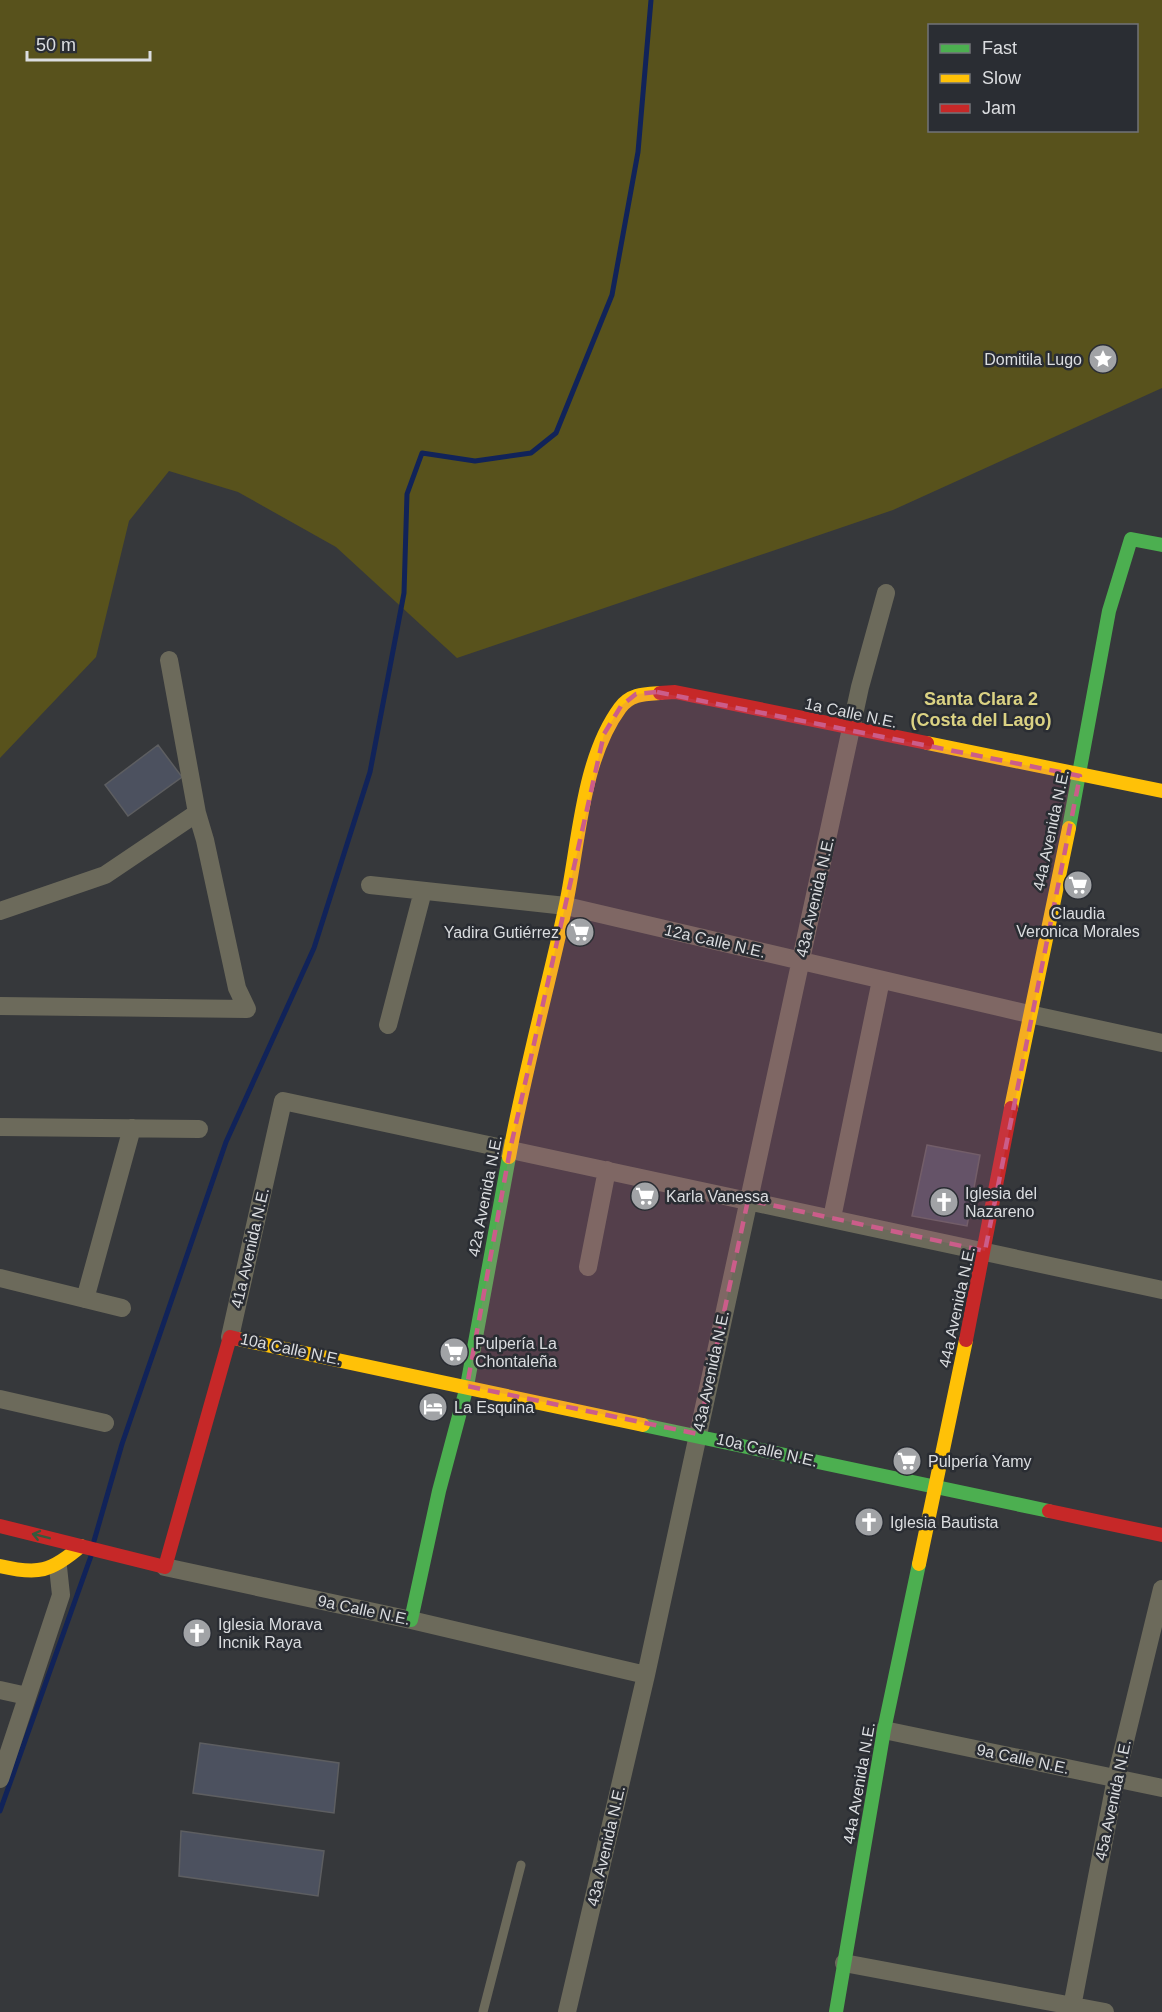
<svg xmlns="http://www.w3.org/2000/svg" width="1162" height="2012" font-family="Helvetica,sans-serif">
<rect width="100%" height="100%" fill="#36383b"/>
<path fill="#58521c" fill-rule="evenodd" d="M0,0H1162V388L893,510L457,658L336,547L238,492L169,471L129,521L96,657L0,758ZM930,26H1136V130H930Z"/>
<g fill="none" stroke-linecap="round" stroke-linejoin="round">
<path stroke="#112359" stroke-width="5" d="M94,1541L122,1444L226,1142L314,948L370,772L404,593L407,494L422,453L475,461L531,453L556,433L612,295L638,152L651,0
M0,1811L91,1556"/>
</g>
<path fill="#4c515f" stroke="#5d5e61" stroke-width="1.5" d="M158,745L182,777L128,816L105,785Z
M927,1145L980,1155L967,1226L912,1216Z
M200,1743L339,1763L334,1813L193,1793Z
M181,1831L324,1851L318,1896L179,1876Z"/>
<g fill="none" stroke-linecap="round" stroke-linejoin="round">
<path stroke="#6c6a5b" stroke-width="9" d="M483,2012L521,1865"/>
<path stroke="#6c6a5b" stroke-width="18" d="M370,885L566,906L1029,1014L1162,1043
M0,911L105,875L197,813
M0,1006L247,1009L237,988L205,840L197,813L169,660
M388,1025L423,891
M0,1127L199,1129
M832,1218L881,980
M588,1267L607,1170
M0,1278L122,1308
M85,1299L132,1128
M230,1337L283,1101L1162,1290
M0,1399L105,1423
M165,1567L411,1620L646,1675
M0,1690L27,1696
M884,1730L1162,1788
M0,1779L61,1595L58,1567
M844,1963L1105,2012
M567,2012L646,1675L860,687L886,593
M1071,2012L1116,1778L1162,1589"/>
<path stroke="#4caf50" stroke-width="14" d="M1069,828L1109,611L1131,539L1162,545
M643,1425L1049,1511
M411,1620L439,1491L467,1386L509,1157
M836,2012L884,1730L919,1564"/>
<path stroke="#ffc107" stroke-width="14" d="M927,743L1162,791
M1011,1108L1069,828
M509,1157C524,1074 547,991 565,909C579,846 581,761 620,708C630,694 644,694 660,693
M238,1339L643,1425
M919,1564L966,1340
M0,1566C38,1575 51,1572 81,1546"/>
<path stroke="#c62828" stroke-width="14" d="M660,693L675,692L927,743
M966,1340L1011,1108
M1049,1511L1162,1535
M0,1526L165,1567L230,1337L238,1339"/>
</g>
<defs><path id="oneway-shaft" d="M-6 0H5M1.5-3L5.5 0L1.5 3" fill="none" stroke-width="1.6" stroke-linecap="round" stroke-linejoin="round" transform="scale(1.5)"/></defs>
<use stroke="#365a3d" href="#oneway-shaft" transform="translate(41 1536) rotate(-166)"/>
<path fill="#cb5d8a" fill-opacity="0.2" stroke="#cb5d8a" stroke-width="4.5" stroke-dasharray="12 8" stroke-linejoin="round" d="M657,692L1080,776L985,1251L748,1200L698,1434L467,1386L510,1150L604,734L621,706L636,694Z"/>
<defs>
<g id="sight-disc" transform="scale(1.5)"><circle r="9.5" fill="#a1a3a6" stroke="#2a2d33"/><path d="M0-6L1.8-2.2L6-1.7L2.9 1.2L3.7 5.4L0 3.3L-3.7 5.4L-2.9 1.2L-6-1.7L-1.8-2.2Z" fill="#fff"/></g>
<g id="supermarket-disc" transform="scale(1.5)"><circle r="9.5" fill="#a1a3a6" stroke="#2a2d33"/><path d="M-6-5.5h2.5l.6 2H6L4.5 2H-2.5L-4.4-4H-6ZM-1.5 3.2a1.3 1.3 0 1 0 .1 0ZM3 3.2a1.3 1.3 0 1 0 .1 0Z" fill="#fff"/></g>
<g id="church-disc" transform="scale(1.5)"><circle r="9.5" fill="#a1a3a6" stroke="#2a2d33"/><path d="M-1.2-6h2.4v3.5h3.3v2.4h-3.3V6h-2.4V-.1h-3.3v-2.4h3.3Z" fill="#fff"/></g>
<g id="hotel-disc" transform="scale(1.5)"><circle r="9.5" fill="#a1a3a6" stroke="#2a2d33"/><path d="M-6-4.5h1.5V1H6V5H4.5V3h-9V5H-6ZM-4 0a1.8 1.8 0 1 1 3.6 0ZM.5 0V-2.5h3Q6-2.5 6 0Z" fill="#fff"/></g>
</defs>
<g fill-rule="evenodd">
<use href="#sight-disc" x="1103" y="359"/>
<use href="#supermarket-disc" x="1078" y="885"/>
<use href="#supermarket-disc" x="580" y="932"/>
<use href="#supermarket-disc" x="645" y="1196"/>
<use href="#church-disc" x="944" y="1202"/>
<use href="#supermarket-disc" x="454" y="1352"/>
<use href="#hotel-disc" x="433" y="1407"/>
<use href="#supermarket-disc" x="907" y="1461"/>
<use href="#church-disc" x="869" y="1522"/>
<use href="#church-disc" x="197" y="1633"/>
</g>
<g text-anchor="middle" dominant-baseline="central" stroke-width="5" stroke-linejoin="round" paint-order="stroke">
<g font-size="16" fill="#dbdde0" stroke="#2a2d33" text-anchor="start">
<text x="1082" y="359" text-anchor="end">Domitila Lugo</text>
<text x="1078" y="913" text-anchor="middle">Claudia<tspan x="1078" dy="18">Veronica Morales</tspan></text>
<text x="559" y="932" text-anchor="end">Yadira Gutiérrez</text>
<text x="965" y="1193">Iglesia del<tspan x="965" dy="18">Nazareno</tspan></text>
<text x="666" y="1196">Karla Vanessa</text>
<text x="475" y="1343">Pulpería La<tspan x="475" dy="18">Chontaleña</tspan></text>
<text x="454" y="1407">La Esquina</text>
<text x="928" y="1461">Pulpería Yamy</text>
<text x="890" y="1522">Iglesia Bautista</text>
<text x="218" y="1624">Iglesia Morava<tspan x="218" dy="18">Incnik Raya</tspan></text>
</g>
<g font-size="16" fill="#dbdde0" stroke="#2a2d33">
<text transform="translate(851 713) rotate(12)">1a Calle N.E.</text>
<text transform="translate(1051 830) rotate(-78)">44a Avenida N.E.</text>
<text transform="translate(815 897) rotate(-77)">43a Avenida N.E.</text>
<text transform="translate(715 941) rotate(13)">12a Calle N.E.</text>
<text transform="translate(485 1196) rotate(-79)">42a Avenida N.E.</text>
<text transform="translate(250 1248) rotate(-77)">41a Avenida N.E.</text>
<text transform="translate(957 1307) rotate(-78)">44a Avenida N.E.</text>
<text transform="translate(291 1349) rotate(12)">10a Calle N.E.</text>
<text transform="translate(711 1371) rotate(-78)">43a Avenida N.E.</text>
<text transform="translate(767 1450) rotate(13)">10a Calle N.E.</text>
<text transform="translate(364 1610) rotate(12)">9a Calle N.E.</text>
<text transform="translate(1023 1759) rotate(12)">9a Calle N.E.</text>
<text transform="translate(859 1783) rotate(-80)">44a Avenida N.E.</text>
<text transform="translate(1113 1800) rotate(-78)">45a Avenida N.E.</text>
<text transform="translate(606 1846) rotate(-77)">43a Avenida N.E.</text>
</g>
<g font-size="18" font-weight="bold" fill="#dbd283" stroke="#2a2d33">
<text x="981" y="699">Santa Clara 2<tspan x="981" dy="21">(Costa del Lago)</tspan></text>
</g>
</g>
<rect x="928" y="24" width="210" height="108" fill="#2a2d33" stroke="#717378" stroke-width="1.5"/>
<rect x="940" y="44" width="30" height="9" fill="#4caf50" stroke="#717378" stroke-width="1.5"/>
<text x="982" y="54" font-size="18" fill="#dbdde0">Fast</text>
<rect x="940" y="74" width="30" height="9" fill="#ffc107" stroke="#717378" stroke-width="1.5"/>
<text x="982" y="84" font-size="18" fill="#dbdde0">Slow</text>
<rect x="940" y="104" width="30" height="9" fill="#c62828" stroke="#717378" stroke-width="1.5"/>
<text x="982" y="114" font-size="18" fill="#dbdde0">Jam</text>
<path d="M27 51v9h123v-9" fill="none" stroke="#dbdde0" stroke-width="3"/>
<text x="36" y="51" font-size="18" fill="#dbdde0" stroke="#2a2d33" stroke-width="4.5" paint-order="stroke">50 m</text>
</svg>
